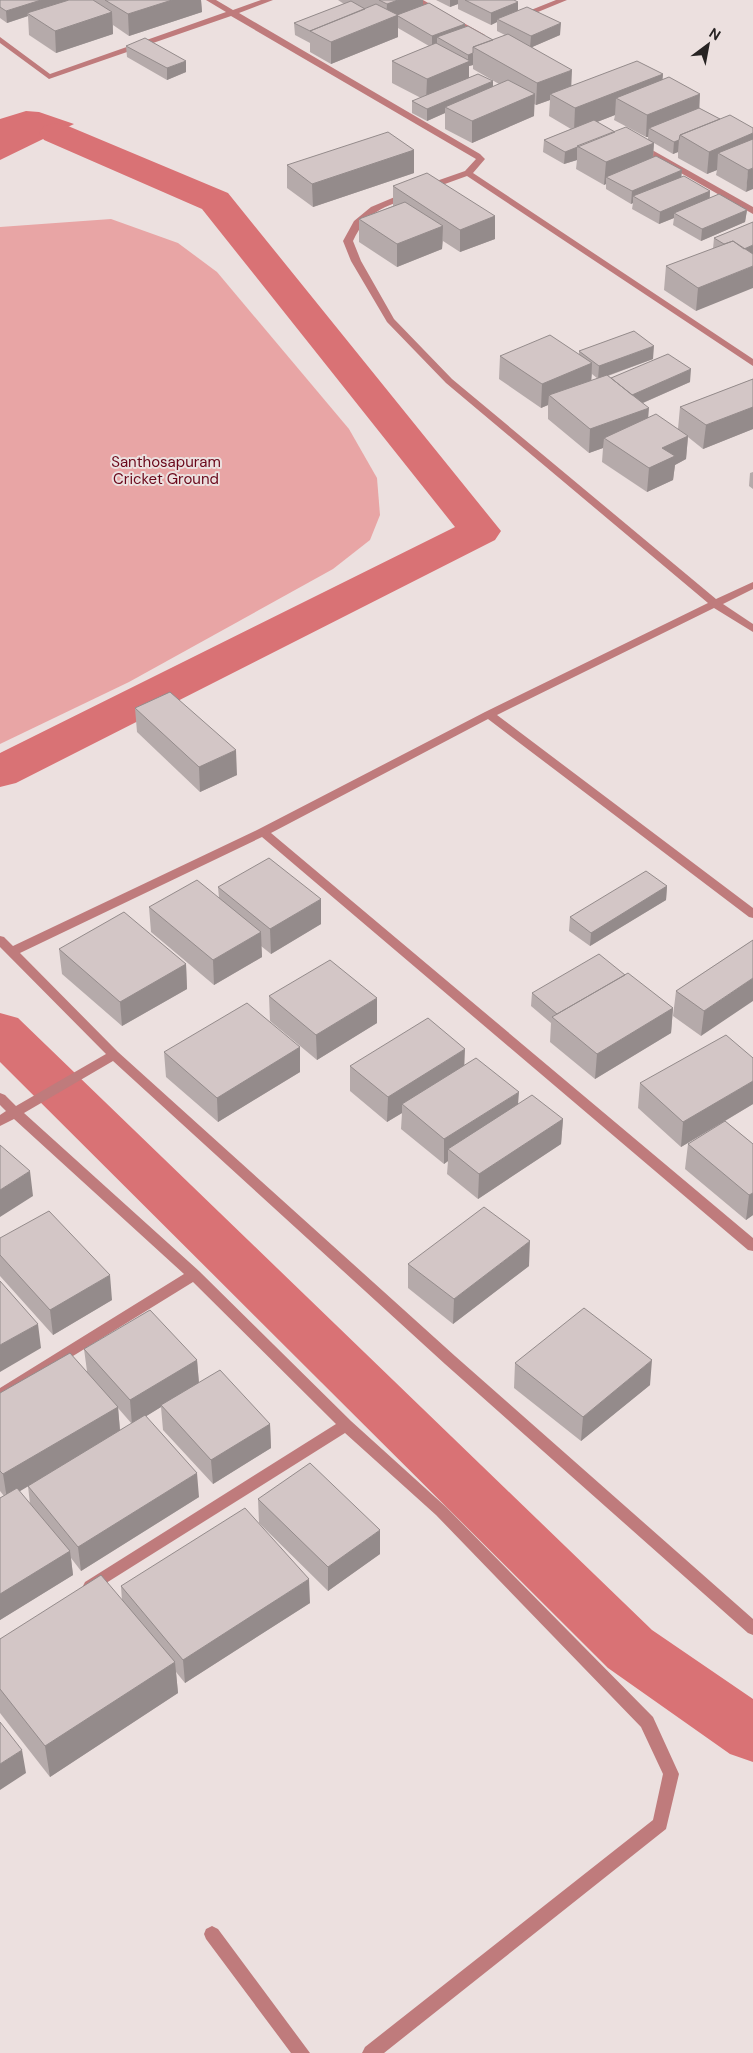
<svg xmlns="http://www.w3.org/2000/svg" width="753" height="2053" font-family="'DM Sans',sans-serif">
<rect width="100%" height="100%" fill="#ece0df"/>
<path fill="#e8a5a5" d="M111,219L178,243L217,272L349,429L377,478L380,515L370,540L333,569L129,682L0,744V227Z"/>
<path fill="#d97275" d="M26,111L39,112L74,124L0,160V119Z"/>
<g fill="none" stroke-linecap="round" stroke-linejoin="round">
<path fill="#d97275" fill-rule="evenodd" d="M56,123L68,126L228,193L501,531L495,540L16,783L0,787V753L455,527L202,209L44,140L39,133L44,126Z
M0,1013L18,1018L652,1630L753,1699V1762L730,1754L608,1668L0,1062Z"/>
<path fill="#bf7b7c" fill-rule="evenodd" d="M206,0H216L233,10L261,0H273L239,13L480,154L485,159L473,173L753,359V366L467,176L431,189H425V185L465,171L476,159L231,16L49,79L0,43V37L50,74L226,12Z
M413,0H423L485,35L478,37Z
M556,0H567L533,14L526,12Z
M638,142L753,207V214L635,147L634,145Z
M409,191L412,192V196C383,208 367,211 353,241L361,261L394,319L452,379L716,599L753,582V589L723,604L753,624V632L714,608L497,715L753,908V918L749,917L488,719L271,833L753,1238V1251L748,1250L262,837L20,953L118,1052L455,1356L753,1619V1635L748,1633L445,1364L113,1061L24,1113L199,1271L351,1421L446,1507L653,1717L679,1774L666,1829L384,2053H362L365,2047L653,1820L663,1774L641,1727L436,1515L345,1433L95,1590L90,1592L85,1590L83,1586L85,1582L336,1424L193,1282L0,1401V1388L184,1274L14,1119L0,1126V1115L6,1111L0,1105V1093L5,1095L16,1106L106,1054L0,947V936L4,937L13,946L259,829L485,712L708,603L446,383L387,322L351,261L343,241L354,221L371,207Z
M212,1926L218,1929L310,2053H291L206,1939L204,1934L206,1929Z"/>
</g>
<path fill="#b5aaaa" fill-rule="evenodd" d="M0,0L94,1V0H201L202,12L129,36L113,25V34L56,53L29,35L28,16L7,23L0,18Z
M338,0H423V6L493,40L505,35L497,31V22L491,25L458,9V4L450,7L436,0H514L518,10L560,35L532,47L572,86L663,74L662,80L699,108L720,119L753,128L746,192L716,175L717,170L707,174L678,158V152L673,154L654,143L653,158L681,177L710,191V198L747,210L745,222L701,241L673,225L674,218L659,224L632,209L633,203L631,204L606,189V184L604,185L576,169L577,160L564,164L543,152L544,140L571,129L549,116L550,100L536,105L534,104V116L472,143L445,129V113L427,121L412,113V101L421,98L392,83V61L429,46L398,28V37L331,64L310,52V43L295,35L294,23L344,4ZM473,65V69L499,84L493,87L469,77V66ZM615,115L614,120L646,137H648V140L615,132L597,122Z
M126,46L186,72L167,80L127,57Z
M414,150V173L313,207L287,188V165Z
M393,186L495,216V239L460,252L443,241L442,249L397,267L359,242V219L393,206Z
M753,222L696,311L664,290L666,266L713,249L714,238Z
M579,351L653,359L608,376L611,378L690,382L643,403L648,418L678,429L680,407L753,379V429L703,449L688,437L686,459L675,465L673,480L647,492L602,462L603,448L589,453L548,419V405L541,408L499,379L500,356L579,354ZM592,374L598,379L591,381Z
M753,472V489L749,486L750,473Z
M135,708L237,775L200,792L137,732Z
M667,886L666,900L590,946L569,931L570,917Z
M218,887L321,924L271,954L261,946L262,957L214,985L151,932L149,907L219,898Z
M753,940L701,1036L673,1016L676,991Z
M59,949L186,964L187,989L122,1026L62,974Z
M625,975L673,1008L671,1033L595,1079L550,1042L551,1023L531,1006L532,993Z
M269,996L377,1023L317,1060L270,1021Z
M300,1047V1072L218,1122L166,1077L164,1052Z
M465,1065L518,1104L563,1119L561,1144L478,1199L447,1174L448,1161L444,1164L401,1129L402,1113L387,1122L350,1091V1066Z
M640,1083L753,1104L725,1121L753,1144V1215L746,1220L685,1169L688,1144L723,1122L681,1147L638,1108Z
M0,1238L112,1300L53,1335L0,1276Z
M408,1264L529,1266L453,1324L408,1288Z
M84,1349L197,1360L199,1383L270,1424L271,1448L213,1484L163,1430L161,1407L146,1416L199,1497L81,1571L71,1558L73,1575L0,1620V1498L4,1496L0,1491V1393L87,1371ZM118,1408L132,1424L120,1430ZM28,1486L30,1504L19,1491Z
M515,1363L650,1385L581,1441L514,1388Z
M258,1499L380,1554L328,1591L259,1523Z
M121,1586L310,1603L185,1683L176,1672L178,1693L50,1777L0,1713V1639L122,1601Z"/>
<path fill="#948b8b" d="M41,0H67L68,3L27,13L28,16L7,23L6,11Z
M172,0H201L202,12L129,36L128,14Z
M398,0H423V13L398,16V37L331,64V42L386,20L387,4Z
M450,0H458V4L450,7Z
M518,2V14L497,19V22L491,25V13Z
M112,12L113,34L56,53L55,31Z
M561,23L560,35L530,48L531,36Z
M465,24V36L437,37V46L432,48V36Z
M473,53V65L469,66V83L426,101L427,79L468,61V55Z
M186,61V72L167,80V68Z
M572,70L571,92L550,94V100L536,105L537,83Z
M663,74L661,96L616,98L615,115L574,131L575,108Z
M493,81V93L445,107V113L427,121V109Z
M535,94L534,116L472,143V121Z
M700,94L699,116L649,128L648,137H646L647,115Z
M753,133V155L718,153L717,170L707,174L709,152Z
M679,140L678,152L673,154L674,142Z
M654,143L652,166L606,177V184L604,185L606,162Z
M577,147V160L564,164L565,152Z
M414,150V173L313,207L312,184Z
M753,168V189L746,192L748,170Z
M682,170L681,183L633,196V203L631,204L632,191Z
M710,191L709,203L674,213V218L659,224L660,212Z
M747,210L745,222L701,241L702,229Z
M495,216V239L460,252V230Z
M443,226L442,249L397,267V244Z
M753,245V256L737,252Z
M753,266V288L696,311L698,288Z
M654,346L653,359L598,379L599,366Z
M592,363L591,386L549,395L548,405L541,408L542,384Z
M691,369L690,382L631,408L632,395Z
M753,407V429L703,449L706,425Z
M649,408L647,432L604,438L603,448L589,453L590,429Z
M688,436L686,459L675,465L673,480L647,492L649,468L662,448Z
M236,750L237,775L200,792L199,767Z
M667,886L666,900L590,946L591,933Z
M321,899V924L271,954L270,929Z
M261,932L262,957L214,985L213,960Z
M186,964L187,989L122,1026L120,1002Z
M753,978V1001L701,1036L704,1011Z
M377,998V1023L317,1060L316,1035Z
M673,1008L671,1033L595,1079L597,1054Z
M300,1047V1072L218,1122L217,1098Z
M465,1049L464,1073L402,1104V1113L387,1122L388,1097Z
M753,1081V1104L681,1147L683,1122Z
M519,1092L517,1117L448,1149V1161L444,1164V1139Z
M563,1119L561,1144L478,1199L479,1174Z
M30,1171L33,1196L0,1217V1190Z
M753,1193V1215L746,1220L749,1195Z
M530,1241L529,1266L453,1324L454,1299Z
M110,1275L112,1300L53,1335L50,1310Z
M38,1324L41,1348L0,1372V1345Z
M197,1360L199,1384L161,1405V1407L132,1425L130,1400Z
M652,1360L650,1385L581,1441L583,1417Z
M118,1407L120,1431L7,1499L3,1474Z
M270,1424L271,1448L213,1484L211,1460Z
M197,1473L199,1497L81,1571L78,1547Z
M380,1530V1554L328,1591V1567Z
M70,1551L73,1575L0,1620V1594Z
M309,1579L310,1603L185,1683L183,1660Z
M175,1662L178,1693L50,1777L45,1746Z
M22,1750L26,1773L0,1790V1764Z"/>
<path fill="#d3c6c6" stroke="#948b8b" d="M0,0H41L6,11L0,7Z
M69,0H93L112,12L55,31L27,13Z
M105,0H172L128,14Z
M379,0H398L387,4Z
M465,0H514L518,2L491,13Z
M351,1L365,9L310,31H311H310L294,23Z
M429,3L465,24L432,36L398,16L397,15Z
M376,4L398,15L331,42L310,31Z
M527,7L561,23L531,36L497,19Z
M468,26L493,40L473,47V53L468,55L437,37Z
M508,34L572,70L537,83L473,47Z
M145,38L186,61L167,68L126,46Z
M436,43L470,61L427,79L392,61Z
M637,61L663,74L575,108L550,94Z
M478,74L493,81L427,109L412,101Z
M669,77L700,94L647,115L616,98Z
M508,80L535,94L472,121L445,107Z
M699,108L720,119L680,135L679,140L674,142L649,128Z
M730,115L753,128V133L709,152L680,135Z
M594,120L615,132L565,152L544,140Z
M626,127L654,143L606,162L577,146Z
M388,132L414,150L312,184L287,165Z
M753,139V168L748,170L718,153Z
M656,156L682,170L632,191L606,177Z
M427,173L495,216L460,230L393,186Z
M684,176L710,191L660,212L633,196Z
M719,194L747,210L702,229L674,213Z
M405,202L443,226L397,244L359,219Z
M753,222V245L744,249L733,241L724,244L714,238Z
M733,241L753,254V266L698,288L666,266Z
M634,331L654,346L599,366L579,351Z
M550,335L592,363L542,384L500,356Z
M668,354L691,369L632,395L611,378Z
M607,375L649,408L590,429L549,395Z
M753,379V407L706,425L680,407Z
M656,414L688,436L662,448L675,456L649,468L604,438Z
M170,692L236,750L199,767L135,708Z
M269,858L321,899L270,929L218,887Z
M646,871L667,886L591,933L570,917Z
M197,880L261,932L213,960L149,907Z
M124,912L186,964L120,1002L59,949Z
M753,940V978L704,1011L676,991Z
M599,954L625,975L557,1014L532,993Z
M330,960L377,998L316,1035L269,996Z
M628,973L673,1008L597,1054L552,1017Z
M247,1003L300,1047L217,1098L164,1052Z
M428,1018L465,1049L388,1097L350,1066Z
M726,1035L753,1058V1081L683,1122L640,1083Z
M476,1058L519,1092L444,1139L402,1104Z
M532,1095L563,1119L479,1174L448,1149Z
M725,1121L753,1144V1193L749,1195L688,1144Z
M0,1145L30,1171L0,1190Z
M484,1207L530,1241L454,1299L408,1264Z
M49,1211L110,1275L50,1310L0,1255V1238Z
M0,1281L38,1324L0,1345Z
M584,1308L652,1360L583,1417L515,1363Z
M150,1310L197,1360L130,1400L84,1349Z
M70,1353L118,1407L3,1474L0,1471V1393Z
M220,1370L270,1424L211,1460L161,1405Z
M145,1415L197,1473L78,1547L28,1486Z
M310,1463L380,1530L328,1567L258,1499Z
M17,1488L70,1551L0,1594V1498Z
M245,1508L309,1579L183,1660L121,1586Z
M101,1575L175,1662L45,1746L0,1689V1639Z
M0,1722L22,1750L0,1764Z"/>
<g text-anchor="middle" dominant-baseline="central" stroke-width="4" stroke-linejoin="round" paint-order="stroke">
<g font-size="15" fill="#6a081b" stroke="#ece0df">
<text x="166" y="462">Santhosapuram<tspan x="166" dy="17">Cricket Ground</tspan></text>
</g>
</g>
<g transform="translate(708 45) rotate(32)" stroke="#ece0df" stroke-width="4" paint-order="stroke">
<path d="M0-4L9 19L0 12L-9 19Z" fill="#272323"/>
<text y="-8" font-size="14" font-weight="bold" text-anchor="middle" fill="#272323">N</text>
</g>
</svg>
